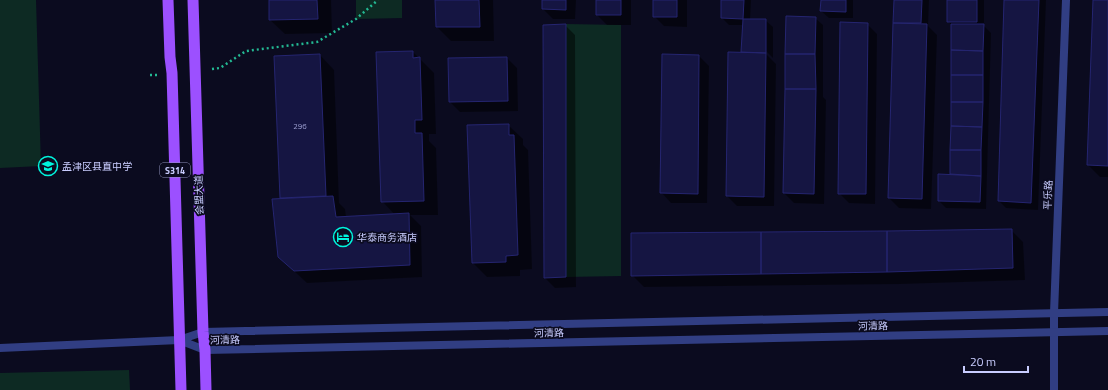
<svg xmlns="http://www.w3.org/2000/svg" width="1108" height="390" font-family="'Titillium Web','Noto Sans SC',sans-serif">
<rect width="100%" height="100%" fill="#0b0b1f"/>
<path fill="#0d2a23" d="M0,0H36L41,166L0,168Z
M356,0H402V18L356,19Z
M566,24L621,25V276L566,277Z
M129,370L130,390H0V373Z"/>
<path fill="#0007" d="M270,0H331L332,33L285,34L270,20Z
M436,0H493L494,41H451L437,27Z
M543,0H576L575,19H553L543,9Z
M597,0H631V25H607L597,15Z
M654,0H687V27L664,26L654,16Z
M722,0H751L750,20H765L773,27V58L763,48L762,50L776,64L774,206H737L727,196L744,53L742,52L744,25H729L722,18Z
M822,0H853V18H829L821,11Z
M895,0H929L928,26L937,35L931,209L899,208L889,198Z
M948,0H984V26L991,33L986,209L946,208L939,201L951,175L952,26L948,21Z
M1005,0H1046L1038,210L1006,208L999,201Z
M1094,0H1108V177H1100L1088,165Z
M787,17L815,18L823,25V97L826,100L824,204L794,203L784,193Z
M867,24L877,34L875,204L849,203L839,193Z
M565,25L575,35L576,287L555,288L545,278L544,26Z
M413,52L434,73L436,134H429V141L436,148L438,215H410L421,226L422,277L307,283L279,257L283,200L281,197L320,55L334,70L339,203L345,209L346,217L395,215L382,201Z
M663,55L699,56L709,66L707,203H671L661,192Z
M507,58L517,68L518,111L460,112L450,102L449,59Z
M508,125L523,139V145L528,150L532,269L520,270V276L487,277L473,263Z
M1011,230L1023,242L1025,280L900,284L644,287L632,275L887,232Z"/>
<path fill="#151542" stroke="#252570" d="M269,0H317L318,19L269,20Z
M435,0H479L480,27H436Z
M542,0H566V10L542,9Z
M596,0H621V15H596Z
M653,0H677V17H653Z
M721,0H744L743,19L721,18Z
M821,0H846V12L820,11Z
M894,0H922L921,23H893Z
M947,0H977V22H947Z
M1004,0H1039L1031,203L998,201Z
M1093,0H1108V166L1087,165Z
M786,16L816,17L815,54H785Z
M743,19H766V53L741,52Z
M840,22L868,23L866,194H838Z
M893,23L927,24L922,199L888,198Z
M566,24V277L544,278L543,25Z
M951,24H984L983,51L951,50Z
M951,50L983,51V75H951Z
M413,51V58L420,57L422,120H415V133H422L424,201L381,202L376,52Z
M728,52L766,53L764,197L726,196Z
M320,54L326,196L280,198L274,56Z
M662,54L699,55L698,194L660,193Z
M785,54H815L816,89H785Z
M507,57L508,101L449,102L448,58Z
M951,75H983V102H951Z
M785,89H816L814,194L783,193Z
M951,102H983L982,127L951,126Z
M509,124V135H514L518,255L506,256V262L472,263L467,125Z
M951,126L982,127L981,150H950Z
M950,150H981V176L950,174Z
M938,174L981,176L980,202L938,201Z
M333,196L336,217L409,213L410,265L294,271L278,257L272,199Z
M1012,229L1013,268L887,272V231Z
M887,231V272L761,274V232Z
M761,232V274L631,276V233Z"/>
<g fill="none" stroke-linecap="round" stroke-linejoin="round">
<path stroke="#23b993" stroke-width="2.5" stroke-dasharray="2 3" stroke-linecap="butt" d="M212,69L220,68L246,51L317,42L356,19L378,0
M150,75H157"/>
<path stroke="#313e83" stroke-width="8" d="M0,348L179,340"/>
<path stroke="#313e83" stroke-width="8" d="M1054,390V313L1066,0"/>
<path stroke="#313e83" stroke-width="8" d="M179,340L205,350L1108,331
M179,340L203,332L1108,312"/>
<path stroke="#9c50ff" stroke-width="11" d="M168,0L170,57L172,73L181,390
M193,0L203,332L205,350L206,390"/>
</g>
<defs>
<g id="school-ring" transform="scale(1)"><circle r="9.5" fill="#0b0b1f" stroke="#00f4dd" stroke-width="1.5"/><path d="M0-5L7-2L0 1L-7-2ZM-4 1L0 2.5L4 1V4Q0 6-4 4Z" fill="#00f4dd"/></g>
<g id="hotel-ring" transform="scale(1)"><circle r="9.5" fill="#0b0b1f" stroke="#00f4dd" stroke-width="1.5"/><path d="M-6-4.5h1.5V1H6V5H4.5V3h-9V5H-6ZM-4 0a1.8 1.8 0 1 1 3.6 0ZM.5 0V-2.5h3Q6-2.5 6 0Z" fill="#00f4dd"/></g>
</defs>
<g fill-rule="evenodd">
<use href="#school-ring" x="48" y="166"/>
<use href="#hotel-ring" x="343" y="237"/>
</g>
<g text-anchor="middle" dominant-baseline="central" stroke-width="3.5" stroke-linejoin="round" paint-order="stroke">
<g font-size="8" fill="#9c9fd0">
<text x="300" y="126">296</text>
</g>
<rect fill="#0b0b1f" stroke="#9093bc" stroke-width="1" x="160" y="163" width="30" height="14" rx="3"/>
<g font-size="9" font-weight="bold" fill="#c9cdff">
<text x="175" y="170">S314</text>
</g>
<g font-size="10" fill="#c9cdff" stroke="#0b0b1f" text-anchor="start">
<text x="62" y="166">孟津区县直中学</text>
<text x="357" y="237">华泰商务酒店</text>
</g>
<g font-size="10" fill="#c9cdff" stroke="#0b0b1f">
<text transform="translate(199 195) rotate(-92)">会盟大道</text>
<text transform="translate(1048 195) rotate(-88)">平乐路</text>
<text transform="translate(873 326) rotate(-1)">河清路</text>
<text transform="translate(549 333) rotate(-1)">河清路</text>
<text transform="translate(225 340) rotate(-1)">河清路</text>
</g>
</g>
<path d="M964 366v6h64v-6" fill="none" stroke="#c9cdff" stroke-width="2"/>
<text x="970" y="366" font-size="12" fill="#c9cdff" stroke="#0b0b1f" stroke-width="3" paint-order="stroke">20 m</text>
</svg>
